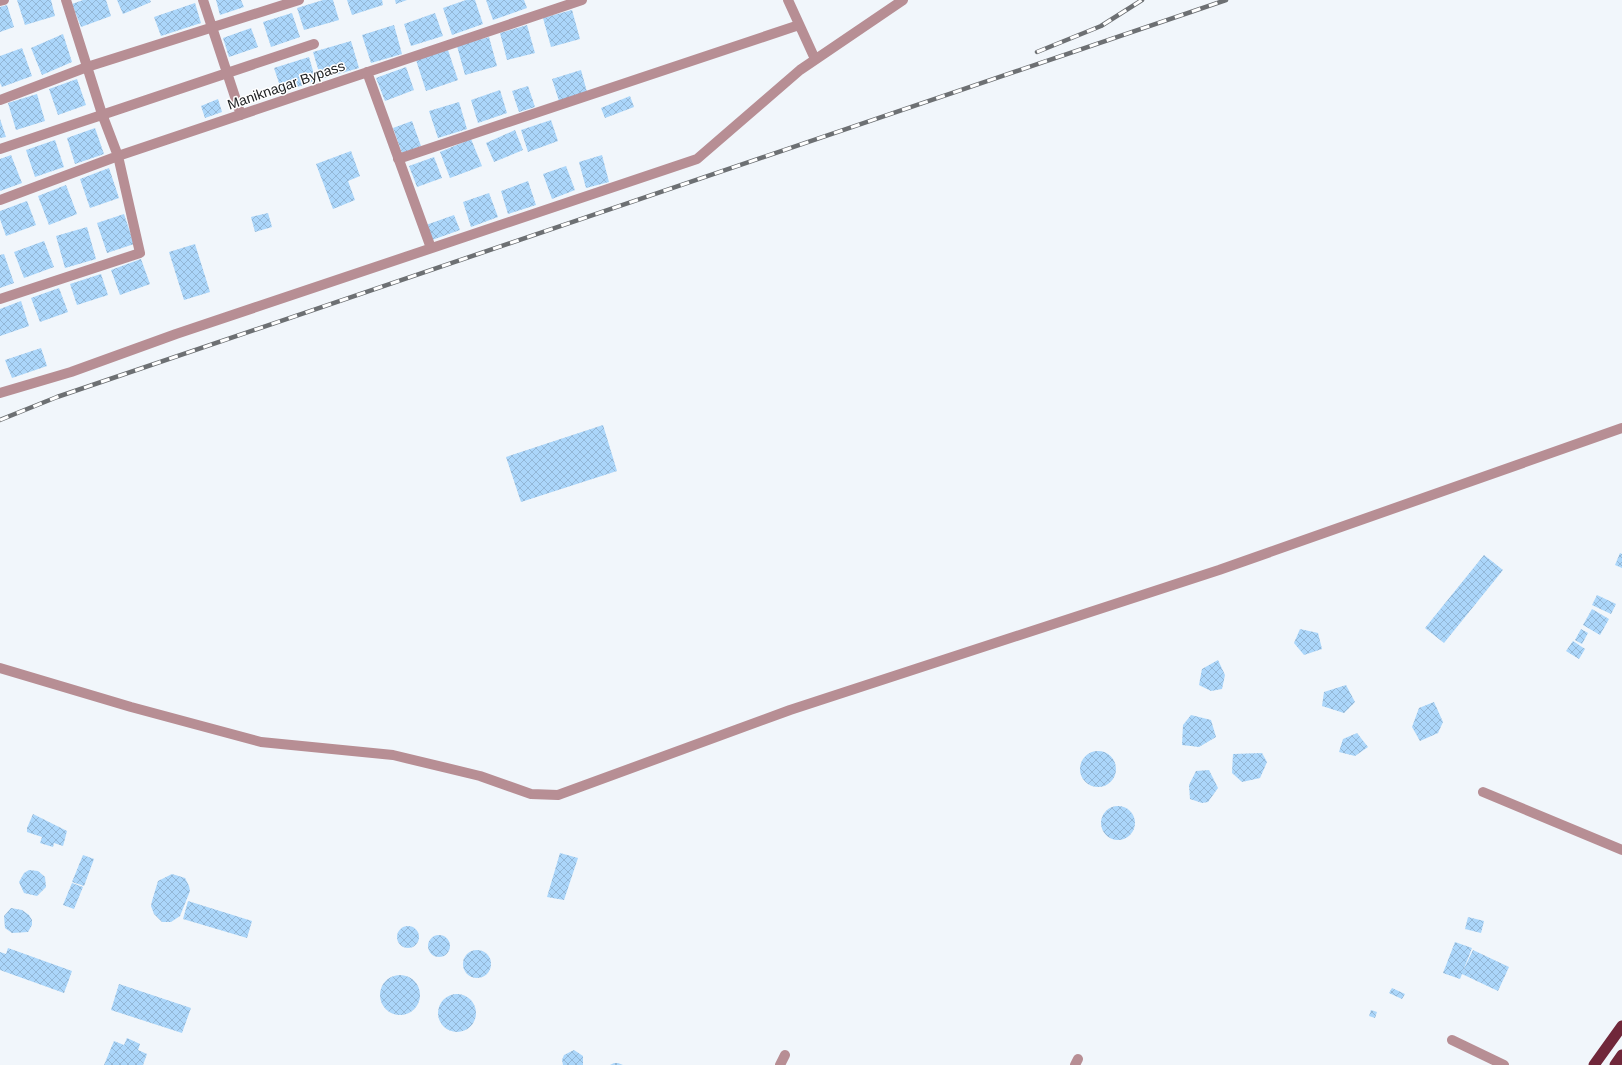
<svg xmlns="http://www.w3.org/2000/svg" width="1622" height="1065" font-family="Helvetica,sans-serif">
<defs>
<pattern id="building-cross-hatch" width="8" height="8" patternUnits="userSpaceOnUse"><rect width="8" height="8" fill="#abd6fa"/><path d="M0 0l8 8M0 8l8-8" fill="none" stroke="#93b7d6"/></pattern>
</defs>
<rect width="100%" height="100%" fill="#f1f6fb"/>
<path fill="url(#building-cross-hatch)" d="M17,0H51L55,16L25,25Z
M83,0H106L111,16L81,27L72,4Z
M117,0H150L151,2L123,14Z
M216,0H241L244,7L220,15Z
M323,0H333L339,20L304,30L297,8Z
M347,0H382L383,5L352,15Z
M395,0H407L396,4Z
M466,0H475L483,24L452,35L443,8Z
M486,0H524L527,8L493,20Z
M195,3L201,23L161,36L154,17Z
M7,5L14,27L0,32V7Z
M572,10L580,39L551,47L543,18Z
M292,13L300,37L271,47L263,22Z
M435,13L443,36L411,46L404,24Z
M394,25L402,54L371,63L362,35Z
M527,25L535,53L507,60L500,33Z
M251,28L258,47L229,57L223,38Z
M63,34L72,62L42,75L31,48Z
M489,37L497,66L465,75L457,46Z
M351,41L359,68L321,79L313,52Z
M22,48L32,76L2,87L0,83V56Z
M448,50L458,80L426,91L416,60Z
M309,57L316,81L282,92L274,68Z
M406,67L414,90L385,101L376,78Z
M581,70L587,92L559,101L552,79Z
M77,79L86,105L58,115L49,89Z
M528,86L535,107L519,112L512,91Z
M500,90L507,113L478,123L471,100Z
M37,94L45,121L16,130L8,103Z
M630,96L634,107L605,118L601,108Z
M218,99L222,112L205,118L201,106Z
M459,102L467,129L438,138L429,111Z
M0,119L6,137L0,138Z
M551,120L558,141L528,152L521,130Z
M412,121L421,146L402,153L393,128Z
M95,128L104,154L75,164L67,138Z
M515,130L523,150L494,162L486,143Z
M471,139L482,166L450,178L440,152Z
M55,140L64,167L35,177L26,150Z
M351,151L360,176L348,181L355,200L333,209L316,164Z
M11,155L22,183L0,191V159Z
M602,155L609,182L586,188L579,162Z
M434,157L442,178L417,187L409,166Z
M566,166L575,190L552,199L543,174Z
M109,168L119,198L90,208L80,179Z
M528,181L536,205L508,214L501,191Z
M66,185L77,214L49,225L38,196Z
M489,193L498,217L471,227L463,202Z
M27,201L36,225L6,236L0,219V211Z
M268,213L272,227L255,232L251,217Z
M124,214L134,244L107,253L97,223Z
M454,215L460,230L432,240L426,225Z
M87,227L96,259L65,268L56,236Z
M44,241L54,267L24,278L14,252Z
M195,244L210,292L184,300L169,252Z
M4,254L14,283L0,288V255Z
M141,259L150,284L120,295L111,270Z
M101,274L108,295L77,305L70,284Z
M59,288L68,312L40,322L31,298Z
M21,301L29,326L0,336V309Z
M41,348L47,366L12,378L5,360Z
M603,425L617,471L521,502L506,457Z
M1620,553L1622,554V568L1615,565Z
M1484,555L1503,570L1444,643L1425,628Z
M1597,595L1616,604L1611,614L1592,605Z
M1592,609L1609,619L1600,635L1583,625Z
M1300,629L1318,633L1322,649L1304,655L1294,643Z
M1581,629L1588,633L1582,644L1575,640Z
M1573,641L1585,649L1579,659L1566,651Z
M1218,660L1225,675L1222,689L1211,691L1199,685L1202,669Z
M1346,685L1355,702L1344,713L1322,706L1324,692Z
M1434,702L1443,722L1438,733L1420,741L1412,727L1419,708Z
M1191,715L1211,720L1216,737L1199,747L1182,745L1183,725Z
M1357,733L1368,747L1355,756L1339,752L1343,739Z
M1080 769a18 18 0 1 1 36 0a18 18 0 1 1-36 0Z
M1262,753L1267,762L1260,778L1242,782L1232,773L1233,754Z
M1209,770L1218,788L1208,802L1202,803L1190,799L1189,785L1196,771Z
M1101 823a17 17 0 1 1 34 0a17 17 0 1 1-34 0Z
M33,814L67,831L63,846L54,843L53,847L40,843L42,837L27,832V828Z
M560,853L578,858L564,900L547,897Z
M83,855L94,859L84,886L72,882Z
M29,870L38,871L45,877L46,887L37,896L24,893L19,882L24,873Z
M172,874L185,878L189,886L190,891L180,916L171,922H162L154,914L151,906L152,901L158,881Z
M72,883L83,887L74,909L63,905Z
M188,901L252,921L247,938L183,919Z
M11,908L22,910L29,915L32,920V925L28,932L12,933L5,928L4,916Z
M1468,917L1484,921L1481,933L1465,929Z
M397 937a11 11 0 1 1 22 0a11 11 0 1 1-22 0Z
M428 946a11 11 0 1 1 22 0a11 11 0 1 1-22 0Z
M1455,942L1472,948L1463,971L1473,950L1509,967L1498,991L1462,974L1460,979L1443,973Z
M8,948L72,971L64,993L0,970V952L6,954Z
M463 964a14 14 0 1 1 28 0a14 14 0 1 1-28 0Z
M380 995a20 20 0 1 1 40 0a20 20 0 1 1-40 0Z
M119,984L191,1008L182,1033L111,1010Z
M1392,988L1405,994L1402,999L1389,993Z
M438 1013a19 19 0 1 1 38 0a19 19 0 1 1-38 0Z
M1371,1010L1377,1012L1375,1018L1369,1016Z
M127,1038L140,1044L138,1050L147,1054L143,1065H104L114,1041L124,1045Z
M574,1050L583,1056V1065H563L562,1060L564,1055Z
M614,1063H618L623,1065H610Z"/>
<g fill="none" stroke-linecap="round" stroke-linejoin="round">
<path stroke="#b78e94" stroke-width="10" d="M203,0L241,115
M788,0L815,59
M0,1L4,0
M367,72L431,248
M0,100L87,67L299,0
M0,149L314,44
M398,159L799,25
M0,200L118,156L582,0
M0,299L140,253L118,156L102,114L66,0
M0,393L71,372L176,334L697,159L800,70L903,0
M0,668L131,707L261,742L393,755L480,776L531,794L558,795L790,710L1219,570L1622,428
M1483,792L1622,850
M1452,1040L1504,1065
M780,1065L785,1055
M1075,1065L1078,1059"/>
<path stroke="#70273a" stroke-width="11" d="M1594,1065L1622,1026
M1615,1065L1622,1055"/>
<g stroke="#6d7073" stroke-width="4.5">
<path id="rail" d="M1037,52L1101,26L1142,0
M0,420L57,397L1226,0"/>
</g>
<use href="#rail" stroke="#fff" stroke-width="3" stroke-dasharray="9" stroke-linecap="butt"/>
</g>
<g text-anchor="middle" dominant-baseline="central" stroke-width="3" stroke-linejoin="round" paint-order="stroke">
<g font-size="14" fill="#202224" stroke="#fff">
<text transform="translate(286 85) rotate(-19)">Maniknagar Bypass</text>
</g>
</g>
</svg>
